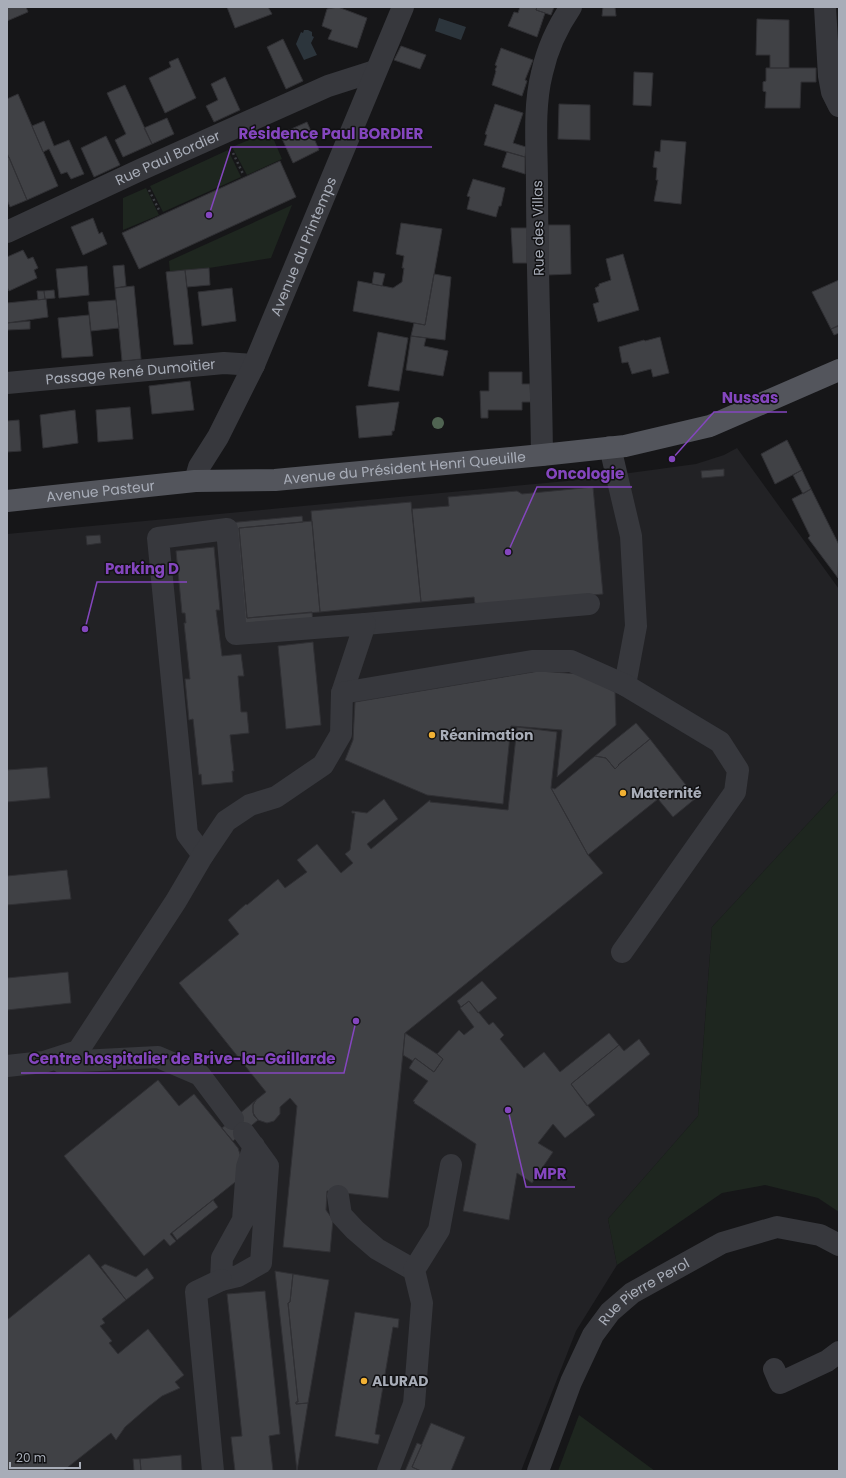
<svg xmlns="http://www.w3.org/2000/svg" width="846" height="1478" font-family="Poppins,sans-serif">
<rect width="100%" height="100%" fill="#161618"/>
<path fill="#222225" d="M737,448L839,589V790L712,927L698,1116L608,1219L617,1265L576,1331L521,1471H7V534L578,480L696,464L724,455Z"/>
<path fill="#1e261f" d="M270,131L282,159L247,175L232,147Z
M228,150L241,177L163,212L150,186Z
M146,188L159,215L123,230V198Z
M292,205L271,258L209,268L170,272L169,261Z
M839,790V1212L818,1198L765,1185L722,1193L617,1265L608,1219L698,1116L712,927Z
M579,1415L655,1471H558Z"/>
<path fill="#2c353c" d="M439,18L466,27L461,40L435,31Z
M304,30H308L312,32V36L314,37L311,43L317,55L304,60L296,44L301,32L303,33Z"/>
<path fill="#404145" stroke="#303034" d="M7,7H26L28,12L7,21Z
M227,7H268L272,14L235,28Z
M338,7L367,18L357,48L328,39L332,30L322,26L327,9Z
M520,7H537L536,10L545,13L537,37L508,26L514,12L518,13Z
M537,7H554L551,15L536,10Z
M603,7H615L616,16H602Z
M757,19L789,20V68H770V55H756Z
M283,39L303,81L286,89L267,47Z
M401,46L426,55L420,69L394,60Z
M501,48L533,60L525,80L527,81L522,96L492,85L496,71L495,70L497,66L495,65Z
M178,58L196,98L165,113L149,78L171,67L169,62Z
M766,68H816V82H801L800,108H765L766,92L763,91V82L766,81Z
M634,72L653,73L651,106L633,105Z
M225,77L240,110L214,122L206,106L218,100L211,84Z
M125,85L152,144L123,157L115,140L126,134L107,93Z
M18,94L58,186L27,200L7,153V99Z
M495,104L523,113L513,143L526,147L525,157L484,145L487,135L485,134Z
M559,104L590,105V140L558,139Z
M167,118L174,134L152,144L144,128Z
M44,121L54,146L69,140L84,174L71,179L67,172L61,174L49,149L43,152L32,126Z
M307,122L319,150L293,163L280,134Z
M106,136L120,165L94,177L81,148Z
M661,140L686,142L681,204L654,201L658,180H656L657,168L653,167L655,151L660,152Z
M507,152L525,157V174L502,167Z
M9,157L27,200L10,207L7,200V158Z
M280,161L296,197L139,269L122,233Z
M473,179L505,188L501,206H499L496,217L467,209L470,197L467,196Z
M93,218L99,234L102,232L107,244L83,255L71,227Z
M401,223L442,229L425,325L353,311L358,281L393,288L402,282L404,268H402L404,256L396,254Z
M548,225H570L571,274L548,275Z
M511,228H527V263H513Z
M23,250L28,259L33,257L38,268L34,270L37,278L9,291L7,287V257Z
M623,254L639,310L598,322L593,304L599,302L595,288L599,286V284L611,280L606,259Z
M124,265L126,286L115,288L113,266Z
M87,266L89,295L59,298L56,269Z
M209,268L210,285L187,287L185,270Z
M185,270L193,344L174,345L166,272Z
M374,272L385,274L382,286L372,284Z
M434,274L451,277L445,340L411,336L414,323L425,325Z
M839,280V326L831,329L812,292Z
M134,286L141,359L122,361L115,288Z
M232,288L236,321L202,326L198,292Z
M54,290L55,298L45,299L44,291Z
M37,291H44L45,299L38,300Z
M46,299L48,317L7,323V303Z
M116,300L119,328L91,331L88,302Z
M89,315L93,356L62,358L58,318Z
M30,321V329L7,330V323Z
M839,325V333L834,335L831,329Z
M378,332L408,338L399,391L368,386Z
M411,336L426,338L424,346L448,351L443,376L406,370Z
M660,337L669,373L653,377L651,369L632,374L628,362L622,363L619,347L644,340L645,341Z
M489,372H522V384H530L531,402H522V410H488V418H481L480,391H489Z
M190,381L194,410L152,414L149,386Z
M399,402L394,431H392V435L359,438L356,406Z
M130,407L133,439L98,442L96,410Z
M75,410L78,443L43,448L40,415Z
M19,420L21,451L7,452V421Z
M787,440L802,470L775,484L761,454Z
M724,469V476L702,478L701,471Z
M802,470L811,489L803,494L793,475Z
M593,487L603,594L489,605L475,604L474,597L421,602L412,509L449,506L448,497L517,491L522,494Z
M811,489L839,545L838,578L808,538L810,536L792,499Z
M411,502L421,602L320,612L311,511Z
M302,516L303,522L239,528L247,618L312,612L313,623L238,630L228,523Z
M312,521L320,612L247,618L239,528Z
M100,535L101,543L87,545L86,536Z
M214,547L220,610H216L222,656L241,654L244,676H238L241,712H247L249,733L230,735L234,771H232L233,782L202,785L201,774L199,775L193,719L189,720L185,679H190L184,623H186L185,613H182L176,551Z
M313,642L321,725L286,729L278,646Z
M539,671L580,674L615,692L616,725L557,777L562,730L511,726L503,804L427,795L345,760L353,740L355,702Z
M636,723L650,739L618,765H619L615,769L606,758L595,756Z
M517,727L557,732L551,788L588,855L603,873L405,1033L388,1198L327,1191L326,1210L333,1220L330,1252L283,1247L297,1106L290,1098L280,1107V1114L274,1121L267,1123L258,1120L253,1113V1105L256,1100L266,1092L179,983L239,934L228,920L246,904L247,905L278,879L285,888L307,872L297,860L317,844L341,873L353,863L345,854L350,850L355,813H352V811L367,813L384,799L398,819L367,844L371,849L430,800V802L508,810Z
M650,739L696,798L673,817L658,799L588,855L551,788L555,789L595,756L606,758L615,769L619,765H618Z
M47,767L50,798L7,802V770Z
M67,870L71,899L7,905V876Z
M68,972L71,1003L7,1010V978Z
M482,981L497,998L478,1013L469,1001L461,1007L457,1001Z
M469,1001L489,1025L493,1022L504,1035L500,1039L524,1068L544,1052L560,1072L609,1033L619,1045L571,1084L595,1115L565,1138L553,1124L538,1143L553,1152L532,1183L517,1173L509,1220L463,1211L476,1144L414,1103L415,1102L413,1101L428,1081L409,1068L415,1058L434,1072L443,1059L437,1054L459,1030L464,1035L474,1027L460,1008Z
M405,1033L437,1054L443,1059L434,1072L415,1058L413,1061L403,1055Z
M639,1039L650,1054L587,1106L571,1084L619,1045L624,1051Z
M158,1080L179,1106L194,1094L238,1148L242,1160L239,1179L170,1234L176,1241L170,1246L164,1239L144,1256L64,1156Z
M256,1100L253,1105V1111L254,1116L258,1120L233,1141L222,1128Z
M213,1200L218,1207L177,1240L172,1233Z
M89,1254L126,1300L102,1319L105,1323L100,1326L112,1341L109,1343L118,1354L148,1329L184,1375L175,1382L180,1388L162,1396L148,1407L125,1427L116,1440L111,1433L63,1471H7V1320Z
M105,1264L136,1277L147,1268L154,1278L126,1300L101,1267Z
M275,1271L293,1274L290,1302L288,1303L298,1402H296V1404L308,1403L297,1471Z
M293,1274L329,1280L308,1403L296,1404V1402H298L288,1303L290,1302Z
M265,1291L280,1434L269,1436L273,1471H235L231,1437L242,1436L227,1294Z
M355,1312L399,1319L398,1328L393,1327L375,1434L380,1435L378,1444L335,1436Z
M431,1423L465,1437L451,1471H421L412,1467Z
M417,1443L422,1445L412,1467L421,1471H405Z
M181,1455L182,1471H141L140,1459Z
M133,1459H140L141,1471H134Z"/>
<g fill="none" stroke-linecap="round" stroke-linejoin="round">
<path stroke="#3d3f44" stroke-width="2.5" stroke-dasharray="2 3" stroke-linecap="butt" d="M233,153L243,174
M149,190L160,212"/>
<g stroke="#37383d" stroke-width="22">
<path d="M825,7L829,76L832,92L839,106"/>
<path id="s1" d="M7,232L140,170L328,86L375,71"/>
<path id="s2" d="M7,383L224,363L254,365"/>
<path d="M610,447L631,536L636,626L625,685"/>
<path d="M542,455C541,365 537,275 537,185C537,149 533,108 542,73C547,50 558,26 571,7"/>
<path id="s3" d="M195,481L199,467L218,437L254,365L403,7"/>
<path d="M365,624L589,604"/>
<path d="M203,855L187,834L158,538L227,529L236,634L365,624L342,693"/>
<path d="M61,1062L158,1057L200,1075L233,1119"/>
<path d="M7,1066L44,1062L78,1051L176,901L203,855L226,821L250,805L276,797L323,765L341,734L342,693L532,661H571L625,685L720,742L738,770L735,792L622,952"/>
<path d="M244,1133L268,1166L261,1263L238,1276L221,1280L222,1258L243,1220L247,1167L254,1146"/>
<path d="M338,1196L341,1215L355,1230L377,1249L414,1270"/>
<path d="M774,1369L780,1383L827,1361L839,1352"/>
<path d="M213,1471L196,1292L221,1280"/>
<path d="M388,1471L414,1404L422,1303L414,1270L439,1230L451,1165"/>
<path id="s4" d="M538,1471L571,1382L593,1335L610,1312L632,1293L722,1243L777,1227L820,1235L839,1245"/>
</g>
<path stroke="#53555c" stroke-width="22" id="s5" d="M7,501L195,481L275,480L542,455L625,446L710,426L839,370"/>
</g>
<circle fill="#506452" cx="438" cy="423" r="6"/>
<g fill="#f2b134" stroke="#111113" stroke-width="1.5">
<circle cx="432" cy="735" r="4"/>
<circle cx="623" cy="793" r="4"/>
<circle cx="364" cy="1381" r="4"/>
</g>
<g text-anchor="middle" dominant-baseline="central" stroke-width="3" stroke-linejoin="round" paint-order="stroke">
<g font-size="14" fill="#a8adb8" stroke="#111113">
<text stroke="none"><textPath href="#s1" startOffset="177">Rue Paul Bordier</textPath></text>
<text transform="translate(538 228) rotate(-91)">Rue des Villas</text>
<text stroke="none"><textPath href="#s3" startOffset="259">Avenue du Printemps</textPath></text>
<text stroke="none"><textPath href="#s2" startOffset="124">Passage René Dumoitier</textPath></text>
<text stroke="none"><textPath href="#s5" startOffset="399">Avenue du Président Henri Queuille</textPath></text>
<text stroke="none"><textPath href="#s5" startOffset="94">Avenue Pasteur</textPath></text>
<text stroke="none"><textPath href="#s4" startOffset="215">Rue Pierre Perol</textPath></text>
</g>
<g font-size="14" font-weight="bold" fill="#a8adb8" stroke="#111113" text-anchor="start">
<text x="440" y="735">Réanimation</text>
<text x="631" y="793">Maternité</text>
<text x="372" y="1381">ALURAD</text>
</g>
</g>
<path fill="none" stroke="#8446be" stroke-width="1.5" d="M209 215L231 147H432M672 459L714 412H787M508 552L537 487H632M85 629L97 582H187M356 1021L344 1073H21M508 1110L526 1187H575"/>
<g fill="#8446be" stroke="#111113" stroke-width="1.5">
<circle cx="209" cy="215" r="4"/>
<circle cx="672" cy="459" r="4"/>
<circle cx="508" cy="552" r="4"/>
<circle cx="85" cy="629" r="4"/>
<circle cx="356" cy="1021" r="4"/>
<circle cx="508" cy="1110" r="4"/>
</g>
<g font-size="15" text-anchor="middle" font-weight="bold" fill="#8446be" stroke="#111113" stroke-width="3" stroke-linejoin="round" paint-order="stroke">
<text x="331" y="139">Résidence Paul BORDIER</text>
<text x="750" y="403">Nussas</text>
<text x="585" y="479">Oncologie</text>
<text x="142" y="574">Parking D</text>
<text x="182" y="1064">Centre hospitalier de Brive-la-Gaillarde</text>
<text x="550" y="1179">MPR</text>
</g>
<rect width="846" height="1478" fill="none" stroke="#a8adb8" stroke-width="16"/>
<path d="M10 1462v6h70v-6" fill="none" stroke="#a8adb8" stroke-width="2"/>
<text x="16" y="1462" font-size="12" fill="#a8adb8" stroke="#111113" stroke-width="3" paint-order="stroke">20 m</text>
</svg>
